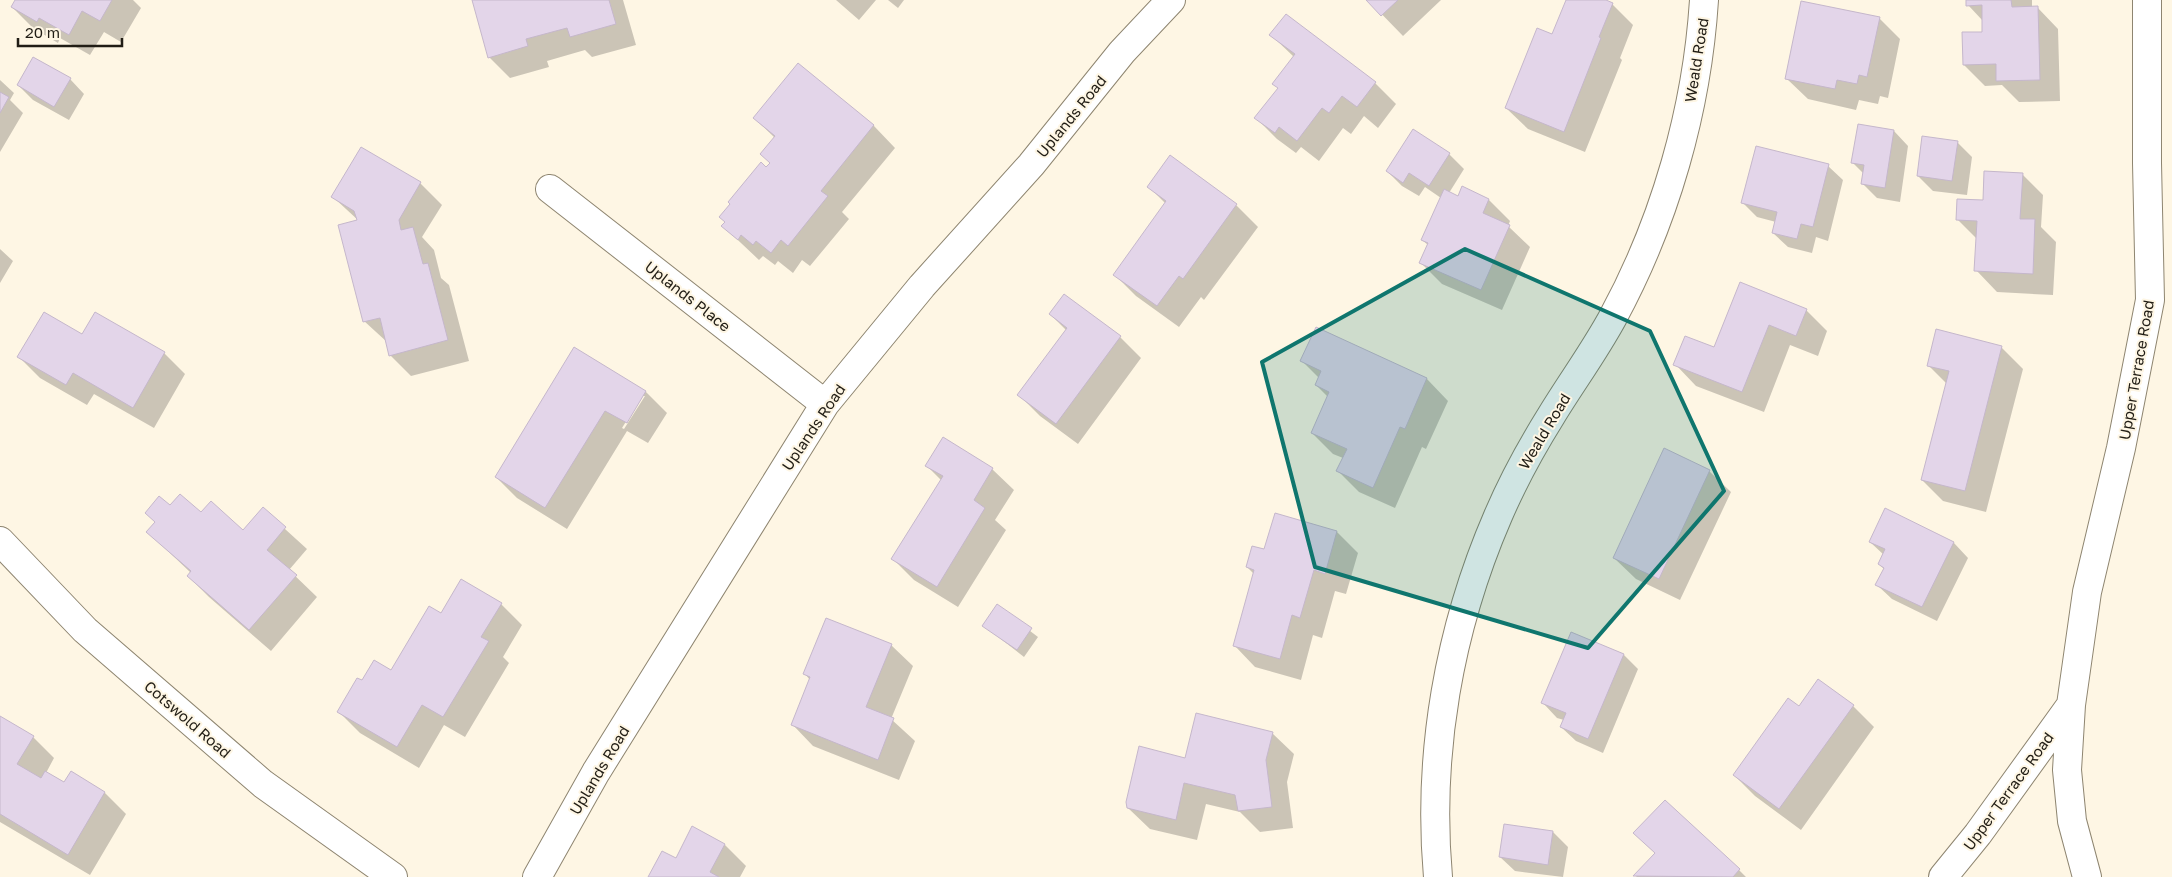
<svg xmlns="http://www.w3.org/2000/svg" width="2172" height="877" font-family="'Golos Text',sans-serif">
<rect width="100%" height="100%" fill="#fef6e4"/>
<path fill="#0003" fill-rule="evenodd" d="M16,0H133L141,8L121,42L104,32L90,55L60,38L58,43L33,28L12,7Z
M473,0H623L636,45L592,57L585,50L547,61L549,67L510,78L489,57Z
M836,0H876L859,20Z
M888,0H904L898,8Z
M1368,0H1441L1403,36Z
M1567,0H1603L1612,4L1633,25L1620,58L1622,60L1585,152L1528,129L1506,108L1552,36Z
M1968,0H2032V7H2037L2058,29L2060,101L2019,102L2002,85L1985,86L1964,65L1984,33L1983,21L1968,5Z
M1879,18L1900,39L1888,98L1880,96L1878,104L1859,100L1856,110L1808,99L1786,78Z
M1271,35L1375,83L1396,104L1378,128L1364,116L1351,134L1343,128L1319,161L1301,147L1296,153L1277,139L1256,118L1279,88L1294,57Z
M798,65L874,126L895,148L842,212L849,219L810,266L802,260L793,273L778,261L775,265L763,256L759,260L723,226L771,163L775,138L754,118Z
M70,79L84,94L69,120L33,100L18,85Z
M0,80L14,93L10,100L23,113L0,152Z
M1894,131L1908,146L1900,202L1877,198L1863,184L1864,174L1853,163Z
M1957,142L1972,157L1967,195L1933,191L1918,176Z
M361,149L420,183L442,205L422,237L434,250L441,278L449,285L469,361L411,376L390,355L387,342L364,321L359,221L333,197Z
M1449,154L1464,169L1449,193L1459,197L1463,188L1489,200L1510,221L1508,226L1530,247L1502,310L1442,284L1421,263L1428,245L1422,240L1441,198L1425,187L1419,196L1402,186L1387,171Z
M1171,157L1236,205L1258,227L1204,300L1201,297L1179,327L1136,296L1115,275L1166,204L1149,187Z
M1828,166L1843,180L1828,241L1816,237L1812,253L1788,247L1773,233L1776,222L1757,217L1743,203Z
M2022,174L2043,195L2041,227L2056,242L2053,295L1997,292L1976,270L1977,239L1957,219Z
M0,249L13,261L0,283Z
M1740,284L1806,310L1827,331L1818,356L1790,345L1764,412L1696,386L1675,364L1715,349Z
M1050,314L1120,337L1141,358L1078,444L1040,416L1019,395L1067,331Z
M1316,329L1427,379L1448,401L1426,449L1422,447L1395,508L1359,492L1338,471L1343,458L1333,454L1312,433L1328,397L1316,385L1319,378L1302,361Z
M1937,331L2002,348L2023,369L1986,512L1943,501L1922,480L1947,384L1928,365Z
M83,336L164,353L185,374L154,428L94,394L87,405L40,378L19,357Z
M575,349L646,392L667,413L648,443L627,431L567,529L517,498L496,477ZM642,396H645L624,429L622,428Z
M927,466L992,469L1014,490L995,520L1006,530L958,607L914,580L893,559L941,480Z
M1709,471L1731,492L1680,600L1636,579L1614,558Z
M170,507L243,531L263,509L307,549L289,570L317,597L271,651L209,597L188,576L191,573L148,532Z
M1886,510L1954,543L1968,558L1937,621L1892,599L1877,585L1884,569L1879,564L1884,555L1870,542Z
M1275,515L1337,532L1358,553L1346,594L1335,591L1322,638L1313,635L1301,680L1255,667L1234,645L1254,574L1247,567L1265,551Z
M501,604L522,625L503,657L509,663L465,737L444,725L419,768L360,733L338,711L391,672L441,614Z
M997,606L1038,637L1024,657L984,626Z
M891,645L913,666L891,719L915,741L899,780L813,746L792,724L810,680L805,674Z
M1624,655L1638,669L1603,753L1576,741L1561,727L1564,720L1557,718L1543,703Z
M1853,706L1874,727L1801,830L1755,796L1734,775L1799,708Z
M0,718L33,737L54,758L46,773L65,784L71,773L105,793L126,814L90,875L0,822Z
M1272,733L1294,754L1287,782L1293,828L1260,832L1240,812L1206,804L1197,840L1150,829L1128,808Z
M1665,801L1739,870L1746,877H1636L1656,854L1635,833Z
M1505,825L1553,832L1568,847L1563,877L1515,871L1500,857Z
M725,845L746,866L740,877H650L676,860Z"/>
<path fill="#e3d5e9" stroke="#c5b7cb" d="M15,0H112L100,21L82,11L69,35L39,18L37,22L11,7Z
M472,0H609L616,24L570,37L567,28L526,39L528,46L488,58Z
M1366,0H1398L1381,16Z
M1566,0H1606L1613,3L1599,37L1601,38L1564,132L1505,108L1537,28L1552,34Z
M1966,0H2011L2012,7L2038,6L2040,80L1996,81V64L1963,65L1962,32H1982V5L1966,6Z
M1801,1L1880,17L1867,77L1859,75L1857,84L1837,80L1835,89L1785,79Z
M1286,14L1376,82L1357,107L1342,96L1329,113L1322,108L1297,141L1279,127L1275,133L1254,118L1278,88L1272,84L1295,54L1269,35Z
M33,57L71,78L54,107L17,85Z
M798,63L874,125L821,191L828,196L788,246L781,240L771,253L756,241L753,245L741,235L738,240L721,226L725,222L719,217L730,204L728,202L761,162L766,167L770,163L760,154L775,136L753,118Z
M0,92L9,97L0,113Z
M1858,124L1894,130L1885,188L1861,184L1864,165L1851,163Z
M1413,129L1450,153L1429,186L1409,173L1403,183L1386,171Z
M1922,136L1958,141L1952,181L1917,176Z
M1756,146L1829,164L1813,227L1801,224L1797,239L1772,233L1777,212L1741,203Z
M361,147L421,182L399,220L401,230L413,227L423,264L428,263L448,340L389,356L380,318L363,322L338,225L357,220L354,211L331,197Z
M1170,155L1237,204L1183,279L1179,276L1157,306L1113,275L1166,201L1147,187Z
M1984,171L2023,173L2020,219H2035L2033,274L1974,271L1977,221L1956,220L1957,199L1983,200Z
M1462,186L1489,199L1483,213L1510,225L1481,290L1419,263L1428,243L1421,240L1444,189L1458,196Z
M1740,282L1807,309L1796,336L1769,325L1742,392L1673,365L1685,336L1714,347Z
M1064,294L1121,336L1056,424L1017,395L1067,328L1049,314Z
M44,312L82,334L95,312L165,352L133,408L73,373L66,385L17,357Z
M1316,327L1427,378L1405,429L1400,427L1373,488L1336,471L1347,449L1311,433L1329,392L1315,385L1321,371L1300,361Z
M1936,329L2002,346L1965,491L1921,480L1949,371L1927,366Z
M574,347L646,391L627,423L605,411L545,508L495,477Z
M943,437L993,468L974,500L985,508L937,587L891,559L943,476L925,466Z
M1664,448L1710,470L1659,579L1613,558Z
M180,494L201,512L211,501L243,530L263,507L286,527L267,550L297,575L249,630L187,576L191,571L146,532L155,522L145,513L159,496L170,505Z
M1885,508L1954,542L1922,607L1875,585L1884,568L1878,564L1885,549L1869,542Z
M1275,513L1337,531L1325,574L1314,570L1300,618L1292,615L1280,659L1233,646L1254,570L1246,567L1252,546L1264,549Z
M461,579L502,603L481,637L489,641L443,717L422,705L397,747L337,712L357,678L362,680L374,660L391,670L429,606L441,613Z
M997,604L1032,628L1017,650L982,626Z
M826,618L892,644L866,707L894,718L878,760L791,725L810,677L803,674Z
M1571,632L1624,654L1588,739L1560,727L1566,713L1541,703Z
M1818,679L1854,705L1779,809L1733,775L1788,698L1799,706Z
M1196,713L1273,732L1266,760L1272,807L1238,811L1235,795L1184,783L1176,820L1127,808L1126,802L1139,746L1185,758Z
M0,716L34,736L17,764L41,778L45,771L64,782L71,771L105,792L68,855L0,814Z
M1665,800L1740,869L1733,877L1633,876L1655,853L1633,833Z
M1504,824L1553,831L1548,865L1499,857Z
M692,826L725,844L710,872L719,877H648L662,851L676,858Z"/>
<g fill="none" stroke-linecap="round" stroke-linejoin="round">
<g stroke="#8e8570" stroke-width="30">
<path id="minor" d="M550,189L825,404
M0,541L85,630L263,784L393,877
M537,877L596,772L825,404L922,286L1031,165L1122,52L1171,0
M1438,877C1427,754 1449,629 1498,516C1513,481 1531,448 1551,416C1571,383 1594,352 1613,317C1665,221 1697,110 1704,0
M1943,877L1978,834L2071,705
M2087,877L2072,821L2067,770L2071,705L2087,592L2121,448L2150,300L2147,163V0"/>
</g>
<use href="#minor" stroke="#fff" stroke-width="28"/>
</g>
<path fill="#0f766e" fill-opacity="0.2" stroke="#0f766e" stroke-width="4" stroke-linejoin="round" d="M1465,249L1650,331L1724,491L1588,648L1315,567L1262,362Z"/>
<g text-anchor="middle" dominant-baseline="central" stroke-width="4" stroke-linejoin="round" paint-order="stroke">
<g font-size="15" fill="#211d15" stroke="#fef6e4">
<text transform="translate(1696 60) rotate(-81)">Weald Road</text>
<text transform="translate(1071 116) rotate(-51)">Uplands Road</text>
<text transform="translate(688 296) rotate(38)">Uplands Place</text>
<text transform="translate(2136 370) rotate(-80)">Upper Terrace Road</text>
<text transform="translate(813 427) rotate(-56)">Uplands Road</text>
<text transform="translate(1544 431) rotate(-59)">Weald Road</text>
<text transform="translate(188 719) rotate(41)">Cotswold Road</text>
<text transform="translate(599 770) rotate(-59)">Uplands Road</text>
<text transform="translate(2008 791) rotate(-54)">Upper Terrace Road</text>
</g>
</g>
<path d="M18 38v8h104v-8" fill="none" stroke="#211d15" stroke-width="2.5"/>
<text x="25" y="38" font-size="15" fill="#211d15" stroke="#fef6e4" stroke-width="4" paint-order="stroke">20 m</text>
</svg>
